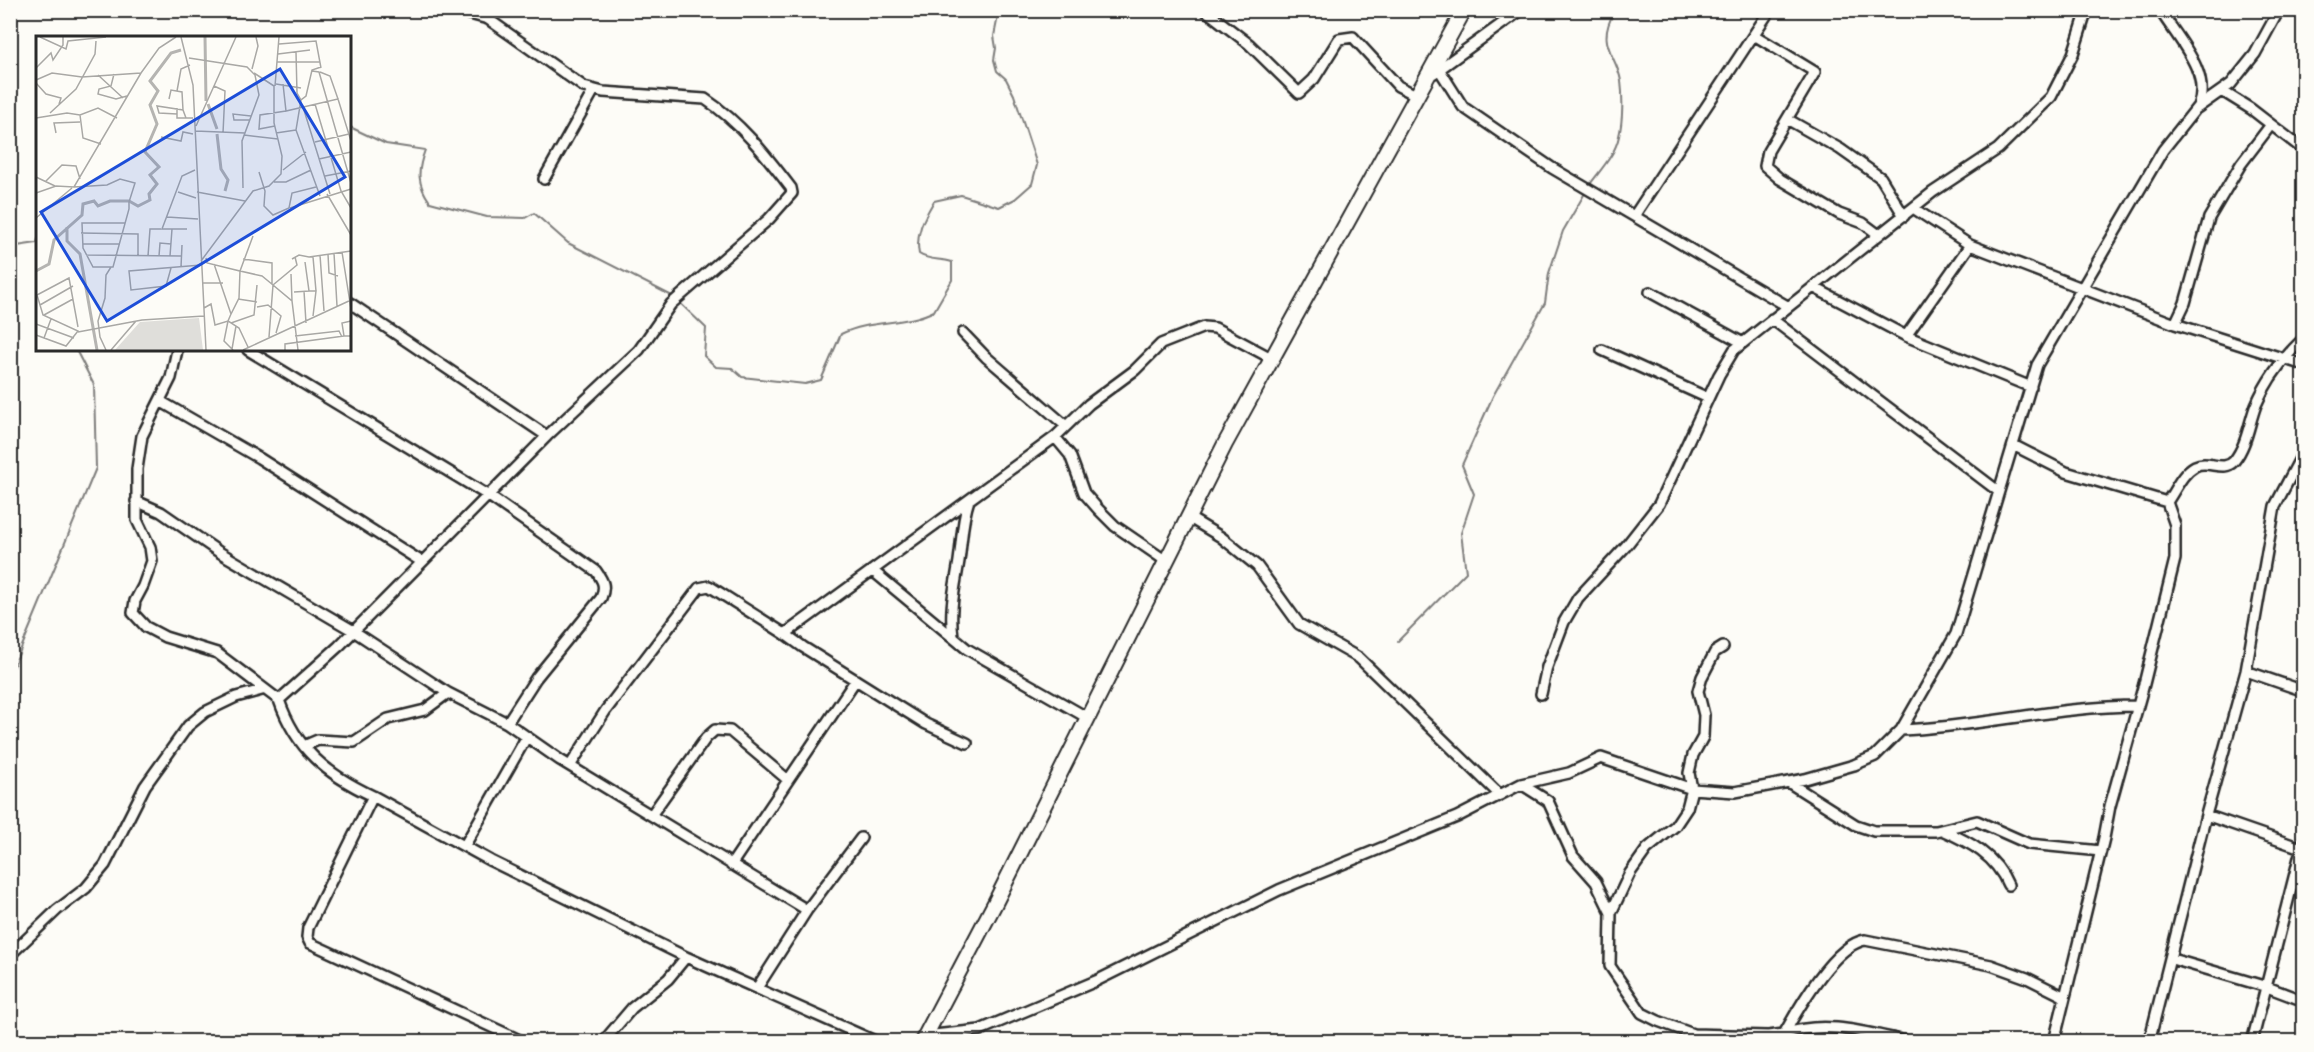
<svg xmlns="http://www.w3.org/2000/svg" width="2314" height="1052" font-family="'Gochi Hand',sans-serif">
<rect width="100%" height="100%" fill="#fdfcf7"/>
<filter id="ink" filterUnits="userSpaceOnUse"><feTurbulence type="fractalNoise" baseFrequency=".0167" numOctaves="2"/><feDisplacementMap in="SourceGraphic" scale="12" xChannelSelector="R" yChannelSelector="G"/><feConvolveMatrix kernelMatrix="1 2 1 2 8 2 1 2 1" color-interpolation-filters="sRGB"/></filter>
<g filter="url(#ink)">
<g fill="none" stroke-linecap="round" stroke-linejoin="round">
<path stroke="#7e7d7b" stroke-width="2" d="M350,127L386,144L425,150C417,171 417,184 430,202L487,217L525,218L534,213L568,243L674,297
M1588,187C1599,171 1615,156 1619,136C1623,120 1623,97 1621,81C1616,52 1595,46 1615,10
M10,247L37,243L38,239
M678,301L706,328L704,356L716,367L732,368L742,377L805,384L821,380L841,334C871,319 905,326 934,311L952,280V262C940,258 929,261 919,254C915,233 924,218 934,201L961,195L999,207L1015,199L1032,184L1037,165L1014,95L1006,79L997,71L994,60L996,48L994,36L998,16L1003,10
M1398,641L1466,572L1461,533L1474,494L1462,465L1493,396L1545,303L1549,273L1563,231L1585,193
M10,675L96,468L94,385L76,350"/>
<g stroke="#2b2b2b" stroke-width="14">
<path id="minor" d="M1205,10L1249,44L1299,93L1314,79L1339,39L1353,37L1398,86L1416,95
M1754,35L1815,72L1787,119
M1439,69L1463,107L1552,168L1787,306
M1434,73L1521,10
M2222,91L2251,109L2304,150
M2197,108L2231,84L2255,54L2279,10
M2270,126L2241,164L2209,218L2185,303L2175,324L2304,365
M544,179L594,90
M1913,208L1970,245
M1634,216L1770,10
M1879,235L1863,223L1839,214L1780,179L1765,166L1768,151L1787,119L1840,149L1881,178L1904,216
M1813,287L1906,336
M1650,292L1743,343
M350,303L547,436
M1772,319L1998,491
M963,333L986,357L1066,426
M177,350L171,378L142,436L137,469V520L150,547L152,561L143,586L135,601L133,613L146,627L165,637L217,653L279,700L339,646L547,436L639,350L671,304L769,219L792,193L791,188C766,155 740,122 705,99L603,92L584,87L488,19L455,10
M248,350L489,496L596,571C603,581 606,586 601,598L536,678L507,723
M1602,350L1708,398
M2031,387L1906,336L1970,245L2175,324
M160,401L259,458L422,562
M1055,437L1070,455L1084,493L1098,509L1115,526L1166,561
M2013,445L2066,472L2167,502
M136,501L161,512L219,552L352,630L448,693L507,723L560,760L807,910
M1188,517L1221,537L1257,566L1299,624L1359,658L1500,795
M873,571L967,649L1088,718
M953,636C949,609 955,587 959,561C962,540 962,520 969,500
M1723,647L1715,652L1702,677L1698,691L1704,715L1703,737L1693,755L1689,773L1692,789L1687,808L1675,826L1647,849L1630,873L1611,913L1610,966L1642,1013L1658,1021L1693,1034L1768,1036L1784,1034C1799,1007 1834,945 1865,940L1991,965L2027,978L2063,996
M2246,671L2304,691
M1541,694L1547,667L1564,622L1578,598L1626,546L1659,504L1719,375L1734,350L1933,192L1998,149L2051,97L2073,54L2087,10
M279,700C296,749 326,774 373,796
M1901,730C1981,727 2058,706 2138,706
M967,743L926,724L803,647L785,634L1055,437L1089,404L1135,370L1161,344L1204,327L1215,328L1271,358
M304,746L318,740L354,742L388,719L425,710L448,693
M570,766L606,710L699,588L709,586L785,634
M1788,782L1856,825L1874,831H1936L1977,821L2029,844L2101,851
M1521,784L1548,801L1573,856L1596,882L1611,913
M652,814L706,738L715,730L730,731L788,780
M2206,815L2304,849
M1942,830C1970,842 1996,856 2008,885
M465,845L526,738
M731,865L855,681
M10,955L57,910L86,888L105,865L145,786L188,726L205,712L236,697L262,690
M2172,959L2267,987L2304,1001
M757,988L807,910L861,838
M1784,1034C1826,1019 1867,1033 1909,1042
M925,1036L980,1030L1096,981L1279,890L1457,817L1521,784L1569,773L1601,758L1692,789L1735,792L1805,779L1854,765L1875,756L1901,730L1956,634L2037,365L2163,150L2198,106C2212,73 2177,38 2160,10
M524,1042L310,943L307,937L308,928L373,796L491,861L686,957L877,1042
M603,1042L632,1008L668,979L686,957
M2054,1042L2104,838L2110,806L2144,684L2175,559V525L2167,502C2175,491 2182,473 2195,466C2208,459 2223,473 2234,461C2247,445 2249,423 2256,405C2267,379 2283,358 2304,338
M2149,1042L2206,815L2246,671L2275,506L2304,451
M2252,1042L2304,838"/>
</g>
<g stroke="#2b2b2b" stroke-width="18">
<path id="secondary" d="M922,1042L995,903L1225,444L1464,10"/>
</g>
<use href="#minor" stroke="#fdfcf7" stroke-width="9"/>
<use href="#secondary" stroke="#fdfcf7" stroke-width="14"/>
</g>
</g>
<g transform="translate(36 36)">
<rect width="315" height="315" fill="#fdfcf7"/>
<path d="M163,282L167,314H79L104,286Z" fill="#dfdeda"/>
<path fill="none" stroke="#b5b4b1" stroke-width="3" d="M169,1L170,65M172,68L181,93M181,98L185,133L192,144L189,155M31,191V205L44,218L61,314M0,235L13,228L18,204L46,179L47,168L58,165L62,170L74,165H93L102,170L114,164L113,158L121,148L114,139L123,131L109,116L121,88L114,69L122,55L114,45L135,17L145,14"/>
<path fill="none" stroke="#a9a8a5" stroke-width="1.5" d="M4,1L30,13L32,5L70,1M145,1L157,49L170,314M243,8L280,5L285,32M260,16L261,57L265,64M242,18L274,14M153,22L211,31L219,39L223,59L206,105L207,152M241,26H284M0,32L15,17L17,24L27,9V1M216,33L222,10L220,1M276,35L283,36L315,147M78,38L75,50L63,53L62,58L80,63L91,60M62,39L87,62M0,44L16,37L46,41L105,37L123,12L140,1M0,47L10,58L25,62L23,68M240,48L265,52M247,48L250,75L302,63L294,40L284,36M178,50L189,55L187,97M239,50L243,1M141,55L145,33L154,29M133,63L135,54L146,56L147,74M302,63L315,105M279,68L305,155L315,172M267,71L294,158M141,72V82H157M14,77L40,53L59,18L60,5M141,78L123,77L121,70L147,74L150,82M44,79L47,102L65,108M0,82L31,77L44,79L62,72L81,82M214,84H198L197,78L215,80M160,90L200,1M239,90L223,93L224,79L250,75M159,95L209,97M20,97L18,87L44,86M240,97L260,94M208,99L242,103M125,101L145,105L147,96L157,98M279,106L313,98M283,123L315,116M247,134L270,116M223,136L229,155L228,170L237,179L253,172L256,157L280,151M289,140L315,135M0,141L19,150M10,145L26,129L40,130L44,143M238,146H250L275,134M38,151L71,149L84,143L99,147L93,166V173L77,231H57L47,212L46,187H89M142,156L160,162M161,156L209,165M0,157L20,150L38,151L105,37M291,158L315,199M284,160L260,94L265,64L270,60L276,34L285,31M254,172L315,153M131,181L162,183M0,182L36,152M151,193H126L146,140L159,134M45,197L102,198V219M47,208H84M306,216L315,273M298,217L301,270M292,218L293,237L302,240M50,219L145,220M284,219L288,275M112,220L114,193H125M123,220L124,207L135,208M134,220L136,193M259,221L261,229L237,249L256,265L262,314M277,221L280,255M170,222L171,227L204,235L217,200M207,223L236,227V248M256,223L263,219L273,221L315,215M165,225L217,155L233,150L245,138L246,120L238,87V50L218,37M178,228L195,278L203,262L204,235L226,240L237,249M145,231L146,209M135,232L130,250L95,254L93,235L165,229M255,238L256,265M166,247H187M268,255L270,287M273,255H280L277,280M258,256L273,255L269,226M1,259L33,242L42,291M202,263L221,266M4,269L37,250M221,271L232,269L245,280L240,297M168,272L175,268L179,289L192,285L188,305L197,314M195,278L192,285L203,292L212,311M8,279L37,263M195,287L218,279L221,249M0,288L38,302M42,296L106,284L168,280M0,299L30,310L42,295L7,279L1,259M259,300L303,295L306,301M315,300H308L306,287L315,285M233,301L237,249M8,302L15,283M196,313L200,290M70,314L64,301L62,285L69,262L70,239L75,231M75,314L100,285M207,314L315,264M249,314V308L308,300"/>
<path fill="#1d4ed8" fill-opacity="0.15" stroke="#1d4ed8" stroke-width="3" d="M244,33L309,141L71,285L5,176Z"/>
<rect width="315" height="315" fill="none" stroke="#2b2b2b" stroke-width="3"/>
</g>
<rect width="2314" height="1052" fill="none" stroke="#fdfcf7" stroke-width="36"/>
<rect x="18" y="18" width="2278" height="1016" fill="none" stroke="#2b2b2b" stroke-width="2" filter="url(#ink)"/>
</svg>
